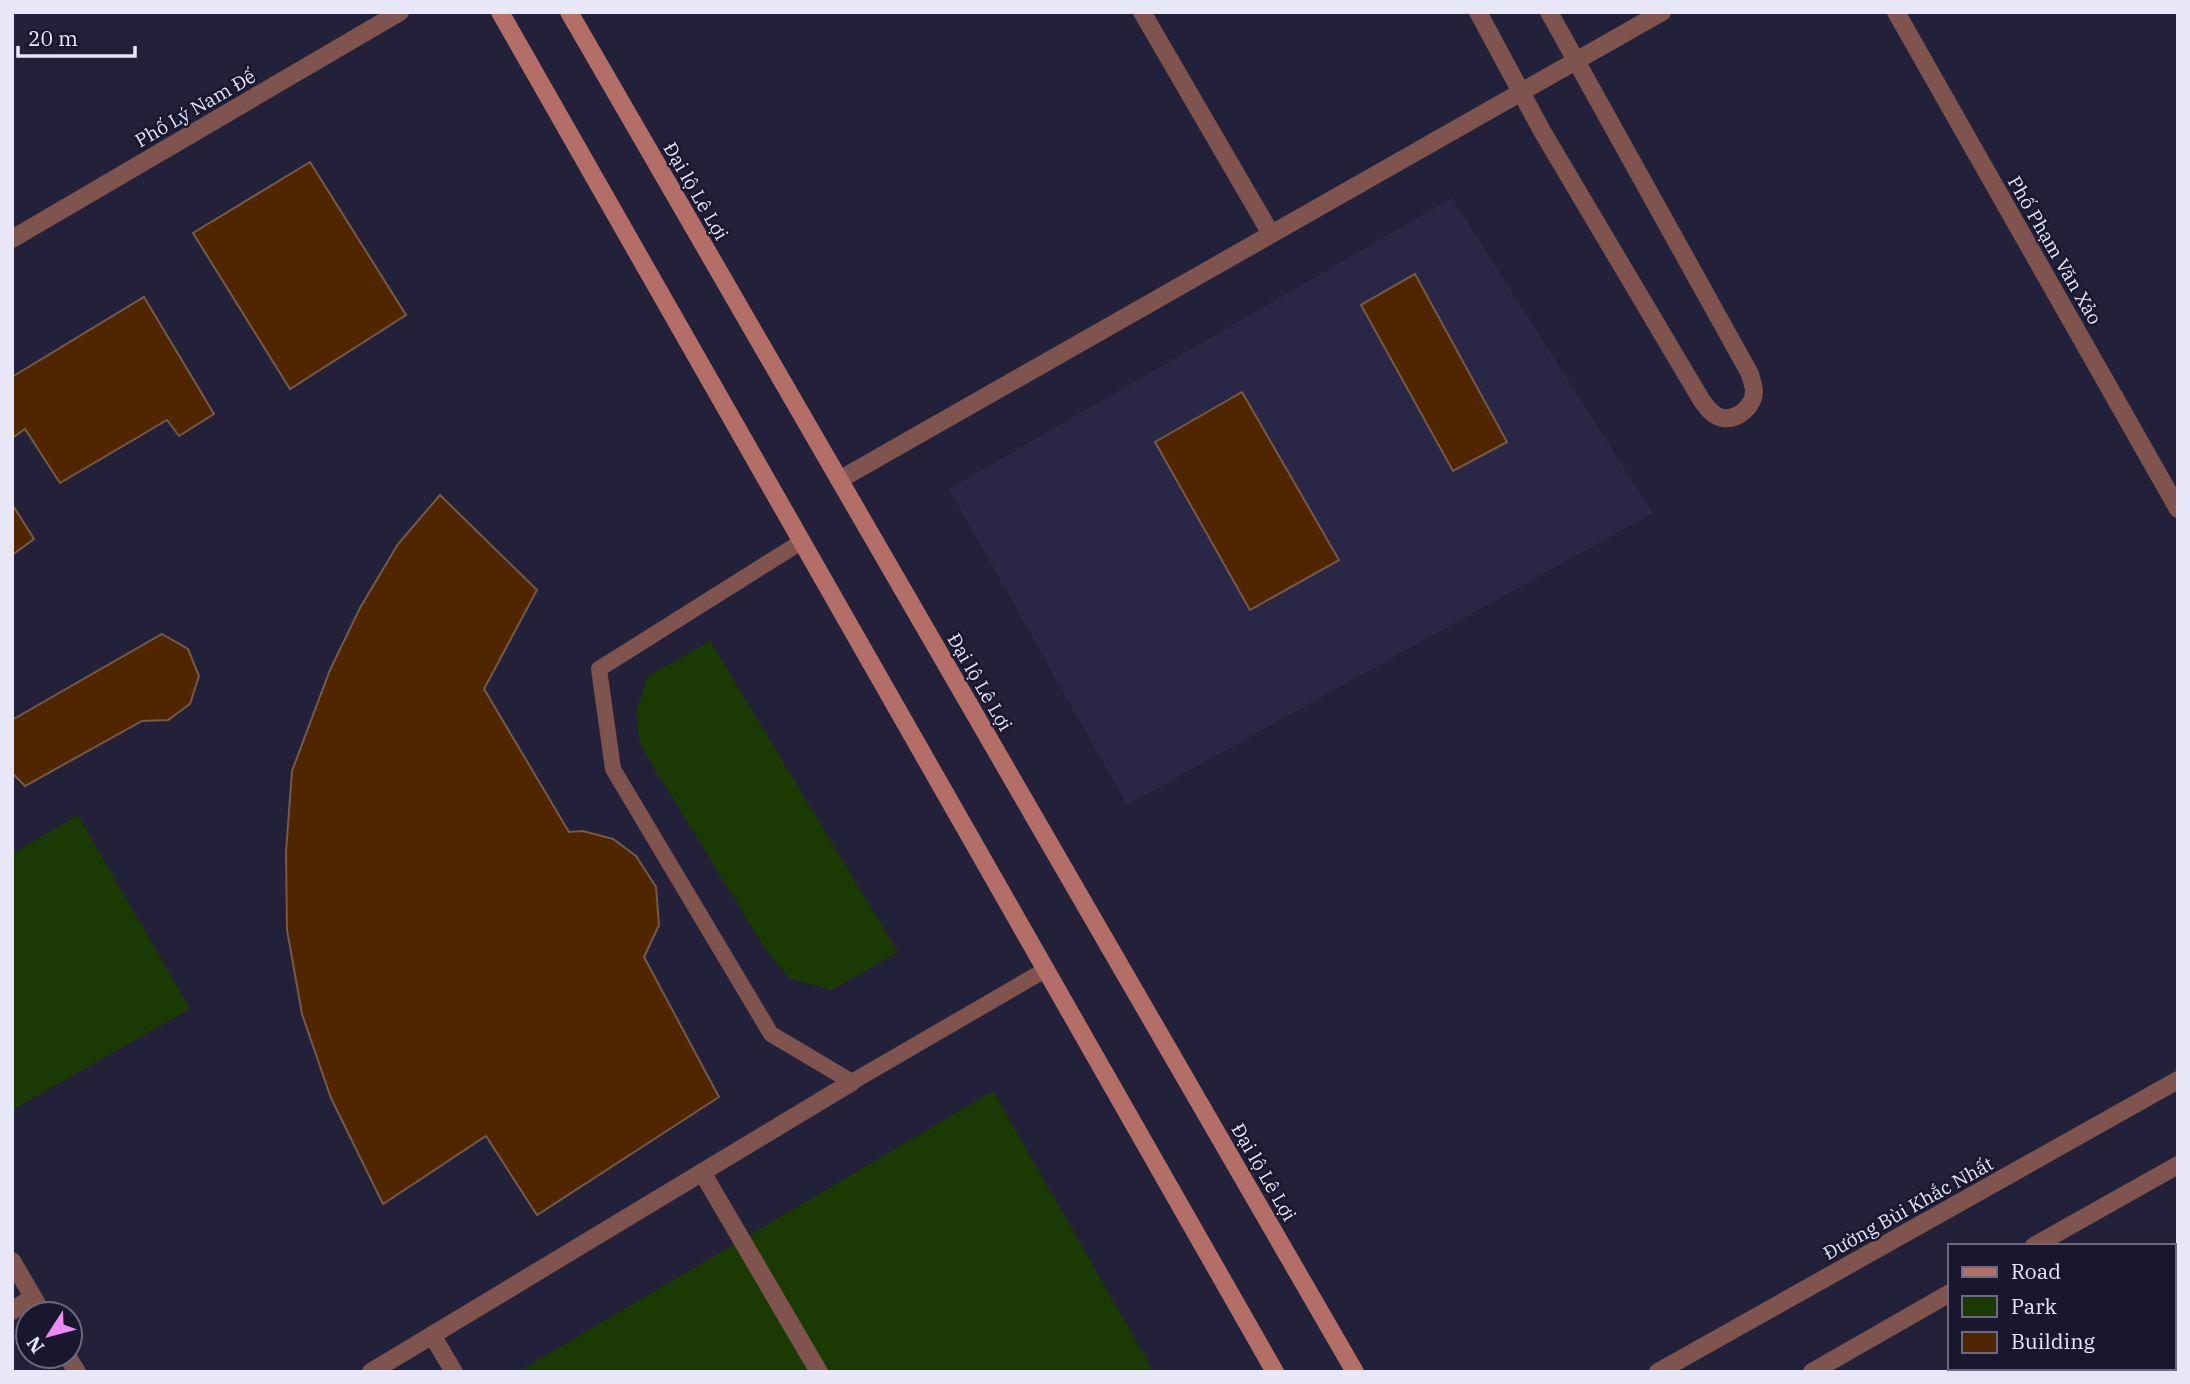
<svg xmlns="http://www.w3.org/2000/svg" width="2190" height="1384" font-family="'IBM Plex Serif',serif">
<rect width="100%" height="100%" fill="#222139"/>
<path fill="#2a2746" d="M1452,198L1653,513L1127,805L949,489Z"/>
<path fill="#1b3a03" d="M710,641L898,952L832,990L790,979L766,950L640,745L636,712L647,677Z
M78,815L190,1009L12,1110V854Z
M993,1091L1154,1372H518Z"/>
<path fill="#502601" stroke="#755a48" stroke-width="2" d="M310,162L406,315L290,389L193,233Z
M1415,274L1507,442L1453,471L1361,305Z
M144,297L214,414L179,436L167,420L60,483L25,429L12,438V377Z
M1242,392L1339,560L1250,610L1155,442Z
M440,495L537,590L484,689L569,832L583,831L613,839L636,856L656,887L659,925L644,957L719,1097L537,1215L486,1136L383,1204L331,1098L302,1014L287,930L286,852L292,771L330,670L360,608L398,544Z
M12,504L34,539L12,555Z
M162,634L188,649L199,676L190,704L168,720L142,721L25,786L12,773V720Z"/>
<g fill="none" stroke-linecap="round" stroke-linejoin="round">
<path stroke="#7f544f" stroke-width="16" d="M801,542L599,669L613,769L771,1034L852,1082L1045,970"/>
<path stroke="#7f544f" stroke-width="18" d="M1142,12L1271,234
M1478,12L1542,131L1702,401C1707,408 1714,417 1723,418C1738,420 1754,406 1754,391C1754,386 1751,379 1750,374L1549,12
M1896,12L2178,509
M12,239L400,12
M839,480L1662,12
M702,1172L819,1372
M2034,1246L2178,1165
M12,1261L43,1314
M12,1311L33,1297
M432,1335L454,1372
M67,1356L77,1372
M371,1372L852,1082
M1658,1372L2178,1080
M1812,1372L1950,1293"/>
<path stroke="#b26e67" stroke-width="18" d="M500,12L1275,1372
M569,12L1355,1372"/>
</g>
<g text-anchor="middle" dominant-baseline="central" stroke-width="5" stroke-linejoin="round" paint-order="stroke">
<g font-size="19" fill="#e7e7f8" stroke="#19172e">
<text transform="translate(195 108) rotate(-30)">Phố Lý Nam Đế</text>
<text transform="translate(696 191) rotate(60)">Đại lộ Lê Lợi</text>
<text transform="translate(2055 250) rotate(60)">Phố Phạm Văn Xảo</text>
<text transform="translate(980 682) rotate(60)">Đại lộ Lê Lợi</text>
<text transform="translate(1264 1172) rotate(60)">Đại lộ Lê Lợi</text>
<text transform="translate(1908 1208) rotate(-29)">Đường Bùi Khắc Nhất</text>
</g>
</g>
<rect width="2190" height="1384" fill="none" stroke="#e7e7f8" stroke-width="28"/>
<rect x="1948" y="1244" width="228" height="126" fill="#19172e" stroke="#6b6a7f" stroke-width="2"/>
<rect x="1962" y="1267" width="35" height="10" fill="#b26e67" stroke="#6b6a7f" stroke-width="2"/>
<text x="2011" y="1279" font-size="21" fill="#e7e7f8">Road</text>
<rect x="1962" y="1296" width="35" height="21" fill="#1b3a03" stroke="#6b6a7f" stroke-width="2"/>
<text x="2011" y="1314" font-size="21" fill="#e7e7f8">Park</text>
<rect x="1962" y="1332" width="35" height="21" fill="#502601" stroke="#6b6a7f" stroke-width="2"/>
<text x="2011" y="1349" font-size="21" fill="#e7e7f8">Building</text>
<g transform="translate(49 1335) rotate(234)"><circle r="33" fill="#19172e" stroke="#6b6a7f" stroke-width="2"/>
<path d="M0-5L12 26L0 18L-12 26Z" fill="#ef8bf7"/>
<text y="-10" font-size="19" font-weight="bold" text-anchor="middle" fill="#e7e7f8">N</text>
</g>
<path d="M18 46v10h117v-10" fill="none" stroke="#e7e7f8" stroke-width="3.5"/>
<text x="28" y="46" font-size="21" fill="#e7e7f8" stroke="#19172e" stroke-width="5" paint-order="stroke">20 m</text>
</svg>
